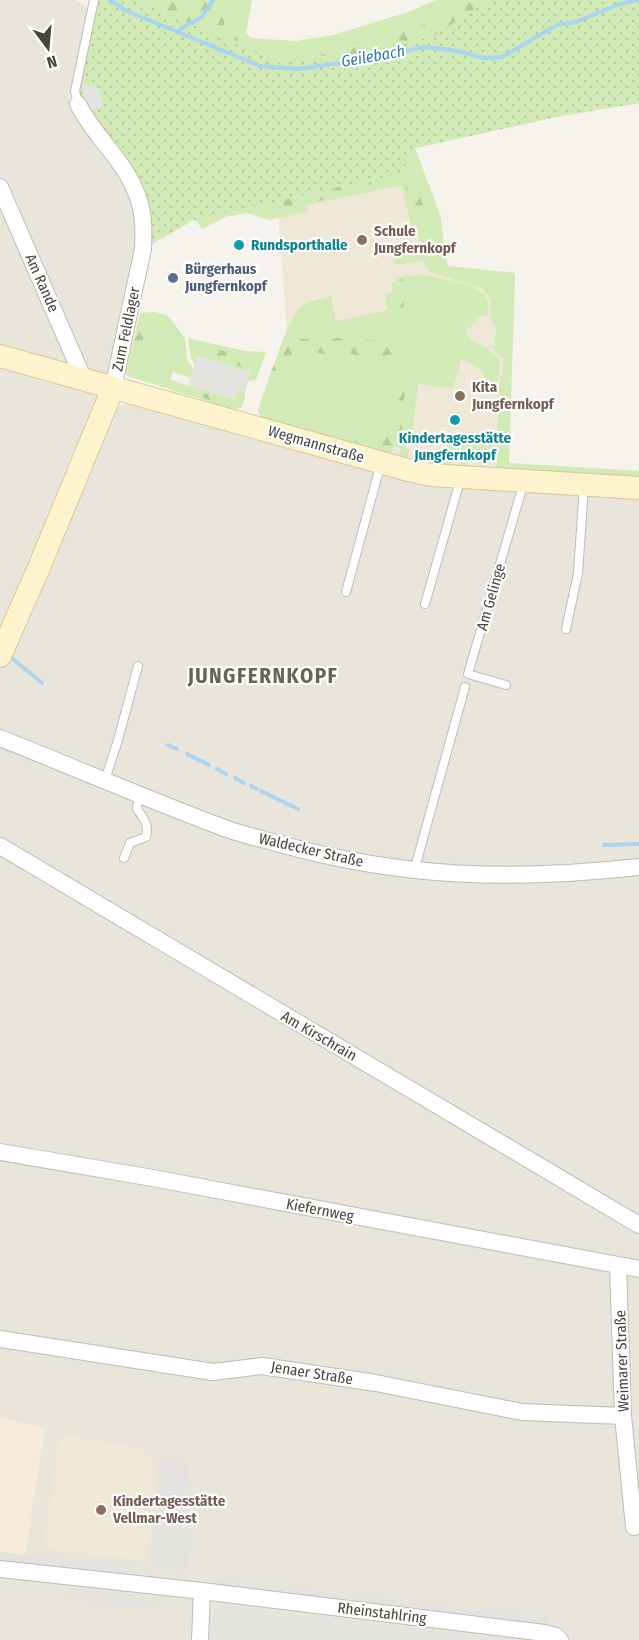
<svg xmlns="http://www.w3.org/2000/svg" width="639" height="1640" font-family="'Fira Sans Condensed',sans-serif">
<defs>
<pattern id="forest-firs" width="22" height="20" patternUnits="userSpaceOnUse" patternTransform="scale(1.5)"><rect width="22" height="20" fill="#d2eab5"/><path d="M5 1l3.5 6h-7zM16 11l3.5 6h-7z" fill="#b6ca9c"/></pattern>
<pattern id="park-dots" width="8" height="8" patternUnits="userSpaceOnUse" patternTransform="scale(1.5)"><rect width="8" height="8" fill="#d2eab5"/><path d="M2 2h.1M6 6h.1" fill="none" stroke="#b6ca9c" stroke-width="1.8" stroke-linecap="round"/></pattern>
</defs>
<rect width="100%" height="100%" fill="#f6f3ec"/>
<path fill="#eae5da" d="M0,0H75L87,8L69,98L73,111L130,189L138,221L134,258L132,259L108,379L0,651Z
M131,401L639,497V1640H0V1567L45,1428L0,1418V669L114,409Z"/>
<path fill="#f7ead8" d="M0,1419L45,1428L23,1570L0,1567Z"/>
<path fill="#efe8d6" d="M401,173L440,214L448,266L515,273L509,463L639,471V477L440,466L391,455L287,332L277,202Z
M59,1435L144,1449L157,1472L148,1561L43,1548Z"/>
<path fill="#d2eab5" d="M228,0H252L246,34L252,38L296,41L333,35L408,12L436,0H472L422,25L358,45L296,61L263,55L243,45L224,24Z
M249,76L639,103L561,116L415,148L440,214L447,266L515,273L509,463L639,471V477L496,469L497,460L486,459L485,468H479V459H468L467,467H461V458L451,457L450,466H444L448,437L495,442L501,395L498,394L503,368V359L490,346H496L494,338L497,332C496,327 492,323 491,318C489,304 494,301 483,289L430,272L422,261L394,265L392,253L421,246L416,225L411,226L402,185L307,205L308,212L269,220L247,213L226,217L202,229L188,209Z
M422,275C437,277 479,284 486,297C489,303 488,310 489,317L483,315L472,323L471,330L467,326C464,339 474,341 483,346C489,349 494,355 499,359L500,368L495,393L484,392C491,374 477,364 461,360L453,388L418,384L412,433L401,432L402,441L407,442L405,448L410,450L407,459L399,457L401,448L394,446L391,455L260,418L258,411C264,393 289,316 300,307C308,301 321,299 331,296L336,321L388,310L385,295L393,293L391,282L396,281V277Z
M155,312L168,316L185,338L187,360L194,369L191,378L173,372L170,380L235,399L238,390L245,392V398L242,407L235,410L128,376L125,374L140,313Z
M188,338L245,351L266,352L256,380L248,381L250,372L197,357L195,366L191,358Z"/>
<path fill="url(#forest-firs)" d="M101,0H228L224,24L243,45L263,55L296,61L358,45L422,25L472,0H535L476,35L285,81Z
M410,161L414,169V179L418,184V193L424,207L422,211L423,216L433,227L431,230C425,228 421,222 415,219L403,177L390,182L376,181L369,185L362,179L404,162Z
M347,182C341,198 294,211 278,208C273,207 268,204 264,203Z
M420,276L426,281V284L419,288L411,287L403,294L404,305L402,308L398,307L396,294L393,288L396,282L402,279L406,282Z
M143,315L146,317L140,362L135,366C128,352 137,333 140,317Z
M291,335L302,339L320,338L323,342L336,338L386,341L392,343L397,347H405L412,351V355L405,356L398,353C385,356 375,357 361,356C357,356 351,353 347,354C330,356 314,352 297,349C285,359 285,365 281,378C280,383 276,386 274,391L266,393V387L273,381L272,369L280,354L279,350C282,342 284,338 291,335Z
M211,346C220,352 229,351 239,356L247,354C253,356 255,359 255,365L249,370C239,365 227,365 219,356H206L203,353L204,348Z
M404,373L410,378C408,389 402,400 402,411C402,424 404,441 391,449L358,444L355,441L361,435C370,436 380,442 388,435V424L396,407L395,378L397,374Z
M171,383H178C186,389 227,400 238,401L240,405L236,408L230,407L225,404C212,404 208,398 197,395C187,392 177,397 169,386Z"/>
<path fill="url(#park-dots)" d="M94,0H133L142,3L280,63L353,55L434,36L489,0H639V103L561,116L415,148L401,173L194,220L143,249L141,207L78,104Z"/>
<path fill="#e5e3e0" d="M82,83L99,89L104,108L88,111L84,99Z
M197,356L251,372L245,392L238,390L236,399L189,386Z
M162,1461L189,1463L182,1522L193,1524L186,1571L151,1566Z
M0,1552L137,1567L135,1581L0,1564Z
M208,1579L547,1618V1629L205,1589Z
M71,1588L155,1598L154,1609L70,1599Z
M225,1605L498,1640H210V1619L215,1609Z"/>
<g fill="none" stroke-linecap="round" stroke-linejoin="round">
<path stroke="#a9d4f2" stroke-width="4" d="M110,0L127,11L260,66L298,69L349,62L425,47L457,51L484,58L502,57L557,25L576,22L617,5L637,0
M177,31L202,17L213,0
M13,659L42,683
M168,745L177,749
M187,754L209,765
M217,769L226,774
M235,778L244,783
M251,786L257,789
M261,791L298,809
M604,845L639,844"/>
<g stroke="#c2bbae" stroke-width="10">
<path id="lane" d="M78,104L75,91L94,0
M346,592L381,463
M425,604L461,477
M566,629L578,573L584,485
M506,685L468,674L521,492L522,481
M105,780L118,740L138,666
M124,858L130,843L146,837C149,824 144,819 137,809L139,794
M414,871L465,687"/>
</g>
<g stroke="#c2bbae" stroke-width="18">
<path id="street" d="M78,104C93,135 122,158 135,190C144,209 144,229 143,249L113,388
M0,187L84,380
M0,738C76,768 151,801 227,829C244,835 262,839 280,844C403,878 512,881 639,867
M0,846L639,1225
M0,1152L147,1177L639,1269
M618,1265L623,1416L634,1527
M0,1339L213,1372L262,1366L376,1383L522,1412L623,1416
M0,1569L202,1591L545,1633L556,1636L560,1640
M200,1640L202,1591"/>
</g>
<g stroke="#d6c79b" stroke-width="24">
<path id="secondary" d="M0,356L408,470L431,475L639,488
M0,656L40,565L113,388"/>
</g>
<use href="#lane" stroke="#fff" stroke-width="8"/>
<use href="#street" stroke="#fff" stroke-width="16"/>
<use href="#secondary" stroke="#fff3cd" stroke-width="22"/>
</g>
<g fill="#8d6e63" stroke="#fff" stroke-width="2">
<circle cx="362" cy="240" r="6"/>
<circle cx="460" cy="396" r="6"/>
<circle cx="101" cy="1510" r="6"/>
</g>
<g fill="#0f9aa8" stroke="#fff" stroke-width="2">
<circle cx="239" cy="245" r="6"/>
<circle cx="455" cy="420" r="6"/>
</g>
<circle fill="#5c6f8a" stroke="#fff" stroke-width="2" cx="173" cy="278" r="6"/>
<g text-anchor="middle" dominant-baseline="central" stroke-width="4.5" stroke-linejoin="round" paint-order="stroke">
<g font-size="15" font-weight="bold" fill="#785e54" stroke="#fff" text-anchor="start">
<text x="374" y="231">Schule<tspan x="374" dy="17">Jungfernkopf</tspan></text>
<text x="472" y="387">Kita<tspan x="472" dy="17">Jungfernkopf</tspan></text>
<text x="113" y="1501">Kindertagesstätte<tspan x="113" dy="17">Vellmar-West</tspan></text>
</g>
<g font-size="15" font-weight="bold" fill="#0d838f" stroke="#fff" text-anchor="start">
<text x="251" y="245">Rundsporthalle</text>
<text x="455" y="438" text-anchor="middle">Kindertagesstätte<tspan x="455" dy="17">Jungfernkopf</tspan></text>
</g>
<g font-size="15" font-weight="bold" fill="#4e5e75" stroke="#fff" text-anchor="start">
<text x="185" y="269">Bürgerhaus<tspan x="185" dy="17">Jungfernkopf</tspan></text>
</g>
<g font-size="15" fill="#4b4439" stroke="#fff">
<text transform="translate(42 283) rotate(66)">Am Rande</text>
<text transform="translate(126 329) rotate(-78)">Zum Feldlager</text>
<text transform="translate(316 444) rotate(16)">Wegmannstraße</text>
<text transform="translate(491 597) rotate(-74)">Am Gelinge</text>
<text transform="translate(311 850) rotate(13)">Waldecker Straße</text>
<text transform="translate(319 1036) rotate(30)">Am Kirschrain</text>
<text transform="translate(320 1210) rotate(11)">Kiefernweg</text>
<text transform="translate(622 1361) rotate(-92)">Weimarer Straße</text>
<text transform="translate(312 1373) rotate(9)">Jenaer Straße</text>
<text transform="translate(382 1613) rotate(7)">Rheinstahlring</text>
</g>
<g font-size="16" font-style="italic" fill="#2e7ab2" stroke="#fff">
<text transform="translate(373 56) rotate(-10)">Geilebach</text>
</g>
<g font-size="21" font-weight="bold" letter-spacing="1.5" fill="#6e6250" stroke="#fff">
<text x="263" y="676">JUNGFERNKOPF</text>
</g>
</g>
<g transform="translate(48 48) rotate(164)" stroke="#ffffff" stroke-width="4.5" paint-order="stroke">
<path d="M0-4.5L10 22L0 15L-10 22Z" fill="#4b4439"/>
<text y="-9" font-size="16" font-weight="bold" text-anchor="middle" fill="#4b4439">N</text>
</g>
</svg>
